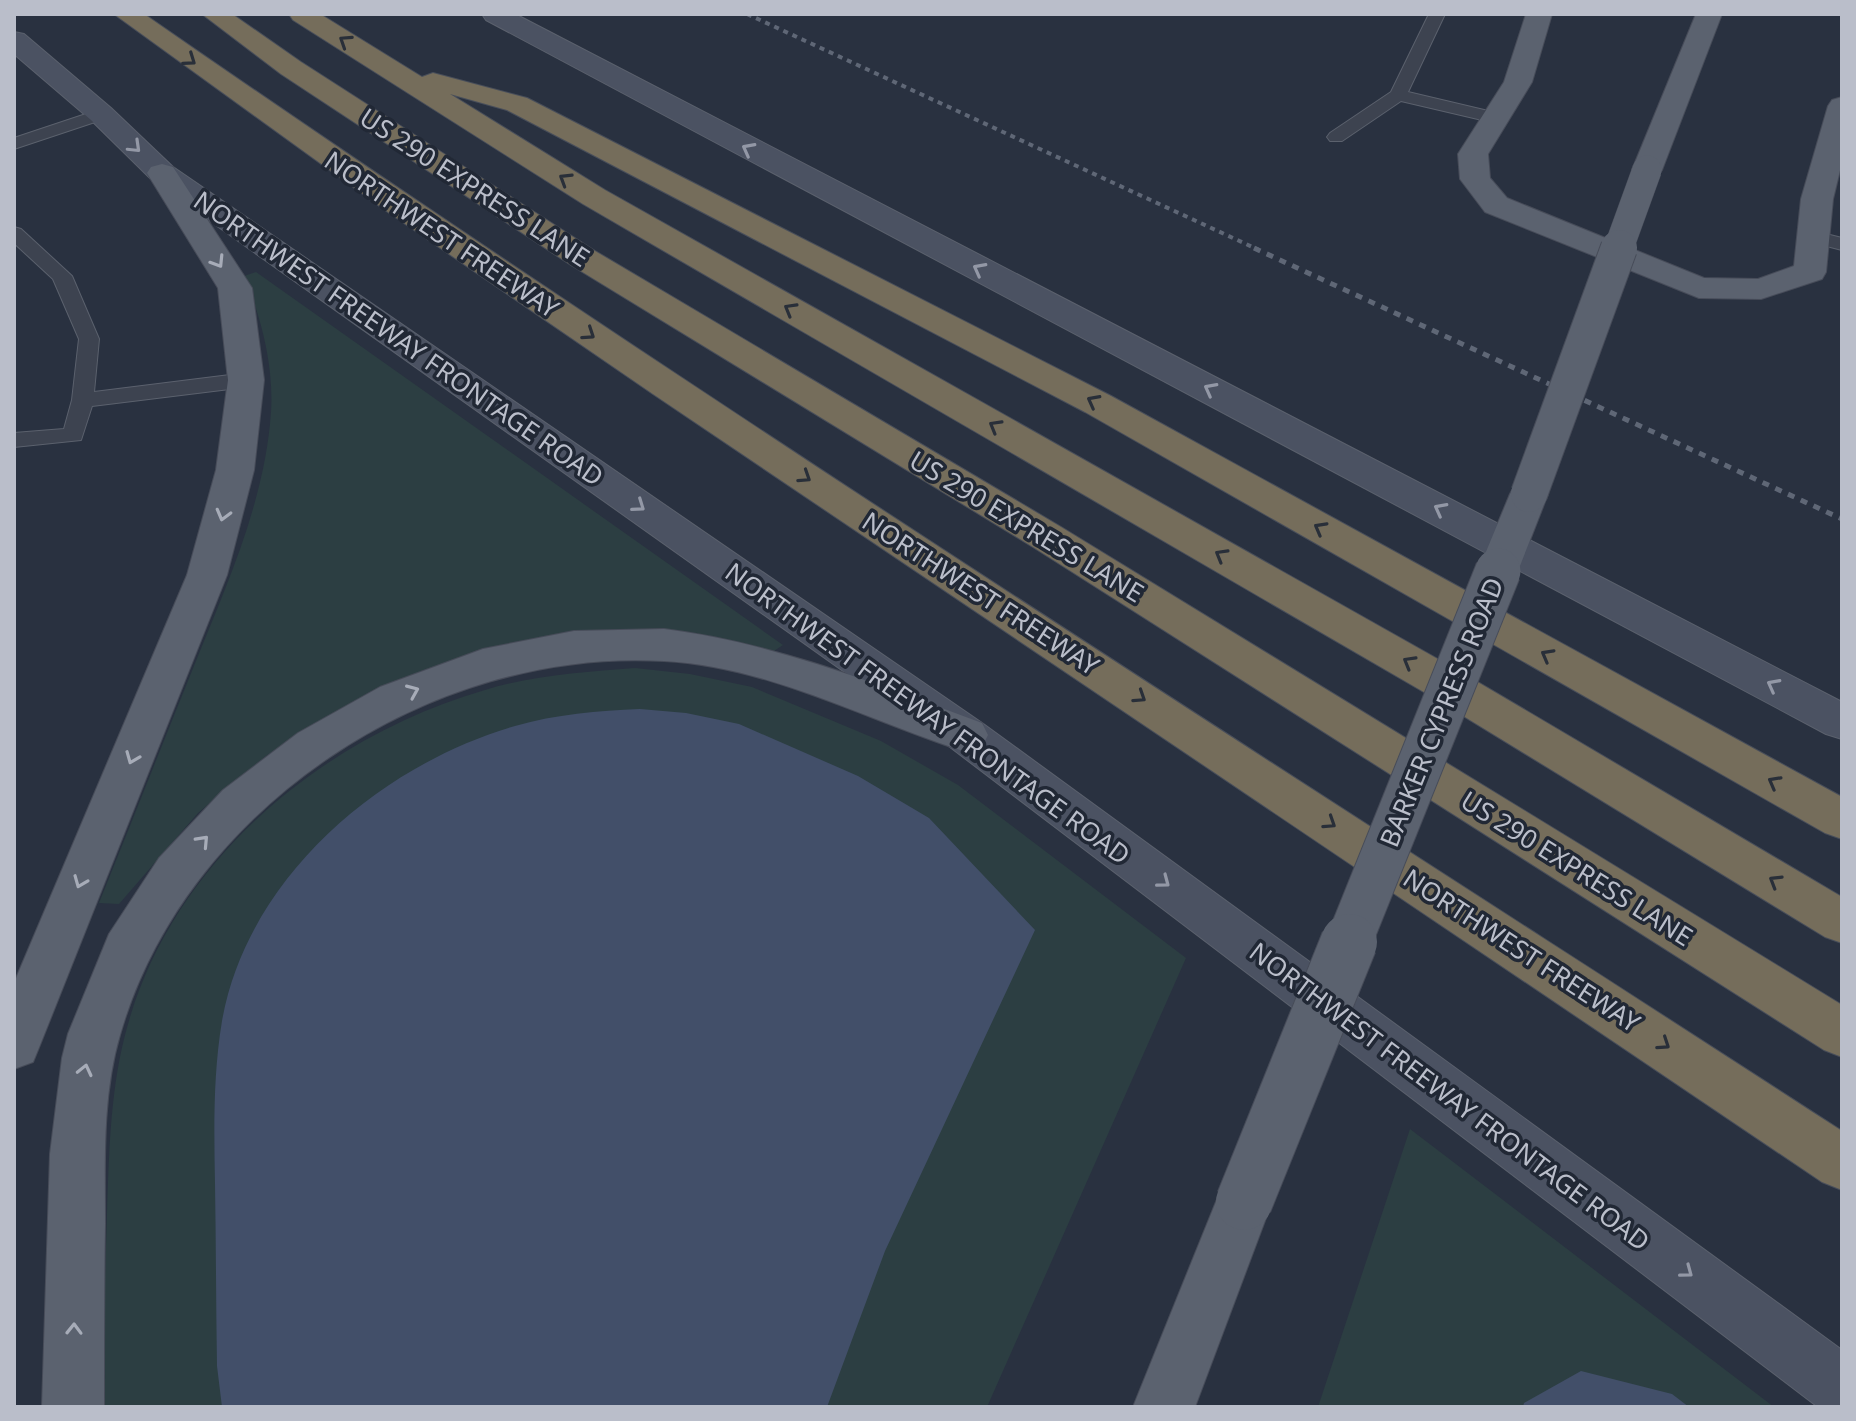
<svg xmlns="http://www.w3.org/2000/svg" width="1856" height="1421" font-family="'Noto Sans',sans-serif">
<rect width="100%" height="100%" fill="#293140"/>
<path fill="#2c3e42" d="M256,272L783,645L774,651L703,636L500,648L421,671L345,708L266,756L198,813L119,904L99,903C131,824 162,745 194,666C227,584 265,501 271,412C274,366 261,317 244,276Z
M635,668L690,674L752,687L881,741L958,785L1186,958L987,1407H100C103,1343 105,1278 107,1214C109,1156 110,1096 124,1039C166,867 319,738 485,690C534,675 584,672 635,668Z
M1410,1129L1774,1407H1318Z"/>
<path fill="#424f69" d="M640,709L686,713L739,724L858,776L929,818L1035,930L885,1251L827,1407H222L217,1366C216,1305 216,1244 215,1184C214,1130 213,1075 222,1021C247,878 380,765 515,726C556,714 598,711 640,709Z
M1581,1371L1672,1394L1689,1407H1523L1524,1403Z"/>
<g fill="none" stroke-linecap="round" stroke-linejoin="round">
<g stroke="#5b616d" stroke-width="2">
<path id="lane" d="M1429,14H1445L1408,92L1501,114L1504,118L1501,122L1495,123L1401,101L1342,141H1330L1327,137L1330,133L1391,92Z
M101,109L107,110L110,114L107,118L14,149V138Z
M14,227L21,229L72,276L99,339L94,392L246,373L257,380L246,387L92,406L81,440L14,447V433L64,429L72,400L79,339L53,279L14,243Z
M1814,231L1842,238V250L1807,241L1805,237L1807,233Z"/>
</g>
<g stroke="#5b616d" stroke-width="2">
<path id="secondary" d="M482,14H515L1842,702V739L1826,734L486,20Z
M14,32L24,34L111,108L173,167L982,723L1842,1350V1407H1818L950,747L151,179L91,120L14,54Z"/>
</g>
<g stroke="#474c59" stroke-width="2">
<path id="primary" d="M1526,14H1552L1532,82L1488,154L1490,178L1507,198L1704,278L1758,279L1794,266L1801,199L1828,106L1832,100L1842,97V162L1833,199L1826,272L1822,279L1761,299L1699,298L1485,212L1460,179L1458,154L1504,82Z
M1696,14H1722L1662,170L1658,176L1647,179L1636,176L1632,170Z
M162,164L173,167L252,288L264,380L254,470L227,575L40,1045L33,1062L14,1069V983L187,575L216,470L228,380L218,288L147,173L151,167Z
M1529,481L1543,485L1548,494L1518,571L1512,581L1498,585L1484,581L1478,571L1510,494L1515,485Z
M664,629C775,643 877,684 982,723L988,735L982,747L966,752C866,720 771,667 664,661C431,647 185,808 120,1035C102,1096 105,1162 105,1224C104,1285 104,1346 104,1407H42L50,1154L62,1058L68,1034L109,934L159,858L223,790L298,733L380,687L483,649L574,631Z
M1244,1174L1264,1182L1272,1202L1195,1407H1133L1224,1182Z"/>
</g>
<g stroke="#484e5a" stroke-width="2">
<path id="highway" d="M114,14H144C701,400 1273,763 1842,1131V1190L1822,1182L653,394L385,210Z
M202,14H232L301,62L595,251L1061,527L1842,1005V1057L1824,1050L1033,547L571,265L281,74Z
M289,14H320L422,77L433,73L527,98L1111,396L1842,797V839L1825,833L1085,412L507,110L450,94L605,190L1459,671L1842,897V943L1825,937L1429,695L583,204L293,20Z"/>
</g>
<use href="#lane" fill="#3d4350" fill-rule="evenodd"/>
<use href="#secondary" fill="#4b5262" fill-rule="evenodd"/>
<use href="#primary" fill="#5b626f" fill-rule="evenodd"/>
<use href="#highway" fill="#756d5b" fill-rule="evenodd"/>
<path stroke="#5f6776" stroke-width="4" stroke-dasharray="5 5" stroke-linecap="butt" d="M747,14L1259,250"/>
<path stroke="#5f6776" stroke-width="5" stroke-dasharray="7 7" stroke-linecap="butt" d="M1254,248L1842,519"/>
<g stroke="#474c59" stroke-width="30" stroke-linecap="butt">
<path id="primary-bridge-far3" d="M1618,250L1647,170"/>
</g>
<g stroke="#474c59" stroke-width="38" stroke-linecap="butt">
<path id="primary-bridge-far2" d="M1529,494L1619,248"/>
</g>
<g stroke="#474c59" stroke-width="47" stroke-linecap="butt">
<path id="primary-bridge-far1" d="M1348,944L1498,571"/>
</g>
<g stroke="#474c59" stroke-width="58" stroke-linecap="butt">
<path id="primary-bridge" d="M1244,1202L1349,942"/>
</g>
<use href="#primary-bridge-far3" stroke="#5b626f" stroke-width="29"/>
<use href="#primary-bridge-far2" stroke="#5b626f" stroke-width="36"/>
<use href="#primary-bridge-far1" stroke="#5b626f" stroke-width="45"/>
<use href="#primary-bridge" stroke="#5b626f" stroke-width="56"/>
</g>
<defs><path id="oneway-chevron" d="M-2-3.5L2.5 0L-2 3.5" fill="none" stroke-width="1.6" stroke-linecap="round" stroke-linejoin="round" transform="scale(2)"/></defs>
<g stroke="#292f39">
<use href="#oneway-chevron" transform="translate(345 41) rotate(-147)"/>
<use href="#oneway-chevron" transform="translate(190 60) rotate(35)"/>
<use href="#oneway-chevron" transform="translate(565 179) rotate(-148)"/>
<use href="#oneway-chevron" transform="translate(790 309) rotate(-150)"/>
<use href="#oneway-chevron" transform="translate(589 334) rotate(34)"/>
<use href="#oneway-chevron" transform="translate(1093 401) rotate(-152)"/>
<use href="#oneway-chevron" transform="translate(995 426) rotate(-150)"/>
<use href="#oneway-chevron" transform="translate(805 477) rotate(33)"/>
<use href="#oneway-chevron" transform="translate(1320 528) rotate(-151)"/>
<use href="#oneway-chevron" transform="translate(1221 555) rotate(-150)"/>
<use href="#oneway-chevron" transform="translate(1547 655) rotate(-151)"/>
<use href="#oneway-chevron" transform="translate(1409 662) rotate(-150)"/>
<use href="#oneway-chevron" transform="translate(1140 697) rotate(33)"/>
<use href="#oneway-chevron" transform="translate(1774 782) rotate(-151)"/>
<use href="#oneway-chevron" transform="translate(1330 823) rotate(33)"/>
<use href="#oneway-chevron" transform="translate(1775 881) rotate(-149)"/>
<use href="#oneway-chevron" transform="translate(1664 1044) rotate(34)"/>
</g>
<g stroke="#9398a6">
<use href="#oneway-chevron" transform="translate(135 147) rotate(44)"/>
<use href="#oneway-chevron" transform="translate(748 149) rotate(-152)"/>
<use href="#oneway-chevron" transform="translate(979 269) rotate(-152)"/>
<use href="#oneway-chevron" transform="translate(1210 389) rotate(-152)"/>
<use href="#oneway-chevron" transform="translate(639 506) rotate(35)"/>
<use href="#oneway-chevron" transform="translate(1440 509) rotate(-152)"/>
<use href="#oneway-chevron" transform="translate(1773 685) rotate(-152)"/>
<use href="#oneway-chevron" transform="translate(1164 882) rotate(37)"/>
<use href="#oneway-chevron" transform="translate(1687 1272) rotate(37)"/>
</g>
<g stroke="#a7acb8">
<use href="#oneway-chevron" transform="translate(218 262) rotate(58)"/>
<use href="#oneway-chevron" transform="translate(223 515) rotate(105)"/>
<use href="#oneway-chevron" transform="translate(413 691) rotate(-23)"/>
<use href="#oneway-chevron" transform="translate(132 758) rotate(112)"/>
<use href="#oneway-chevron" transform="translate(203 841) rotate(-47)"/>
<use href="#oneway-chevron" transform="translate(80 882) rotate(112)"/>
<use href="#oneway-chevron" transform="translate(85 1070) rotate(-77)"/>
<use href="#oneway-chevron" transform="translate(74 1329) rotate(-89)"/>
</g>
<g text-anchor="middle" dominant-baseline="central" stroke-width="7" stroke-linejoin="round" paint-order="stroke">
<g font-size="26" fill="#babeca" stroke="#212835">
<text transform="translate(475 187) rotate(33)">US 290 EXPRESS LANE</text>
<text transform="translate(442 234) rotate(34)">NORTHWEST FREEWAY</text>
<text transform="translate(399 338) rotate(35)">NORTHWEST FREEWAY FRONTAGE ROAD</text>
<text transform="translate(1027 526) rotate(31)">US 290 EXPRESS LANE</text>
<text transform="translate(981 593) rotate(33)">NORTHWEST FREEWAY</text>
<text transform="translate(1441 712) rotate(-68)">BARKER CYPRESS ROAD</text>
<text transform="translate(928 713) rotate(36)">NORTHWEST FREEWAY FRONTAGE ROAD</text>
<text transform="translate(1577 868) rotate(32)">US 290 EXPRESS LANE</text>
<text transform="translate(1522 950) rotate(33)">NORTHWEST FREEWAY</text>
<text transform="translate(1450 1096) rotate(37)">NORTHWEST FREEWAY FRONTAGE ROAD</text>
</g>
</g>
<rect width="1856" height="1421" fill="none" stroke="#babeca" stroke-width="32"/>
</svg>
